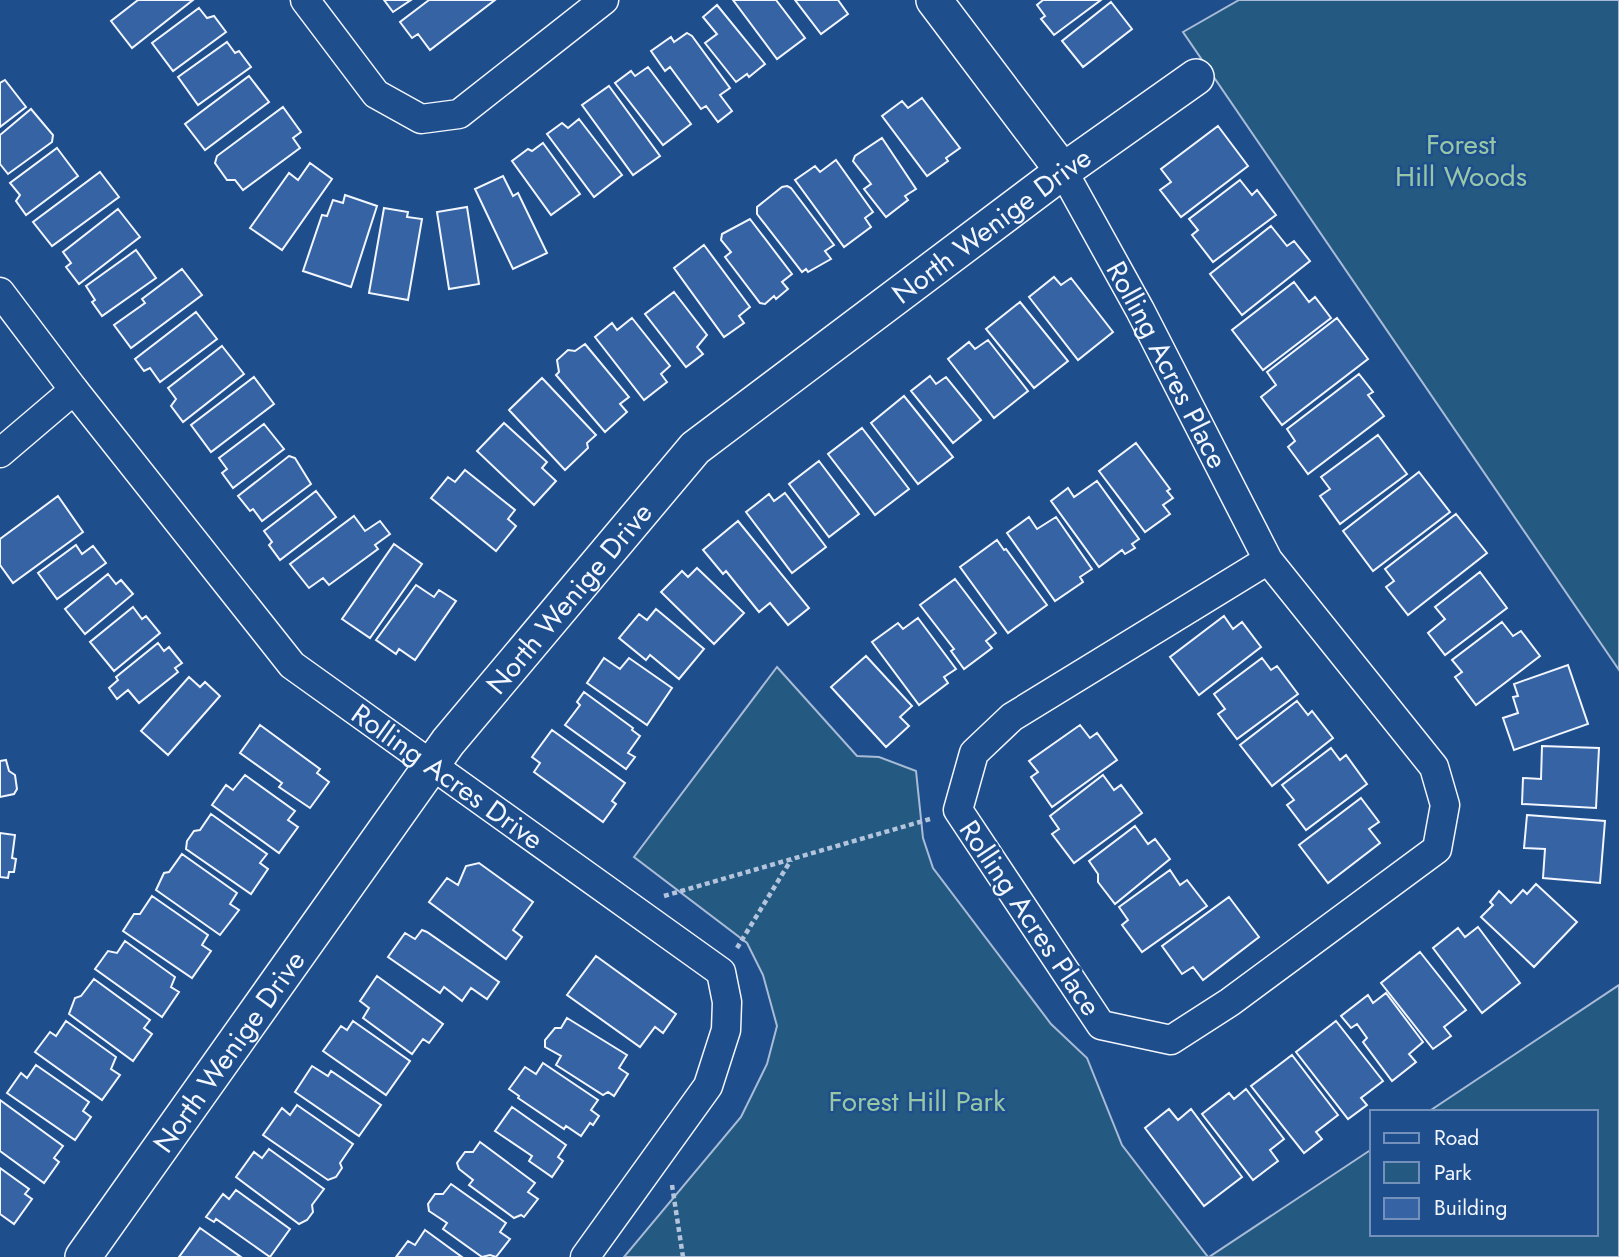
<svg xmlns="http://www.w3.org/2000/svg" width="1619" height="1257" font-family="Jost,sans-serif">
<rect width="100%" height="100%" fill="#1f4e8c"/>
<path fill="#245a82" stroke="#a8bbd7" stroke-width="2" d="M1239,0H1619V670L1183,32Z
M777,667L857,756L879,757L916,771L923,838L933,868L1051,1024L1087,1058L1122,1145L1208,1257H624L741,1117L767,1064L777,1026L763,975L747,943L634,857Z
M1619,985V1257H1209L1372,1149V1234H1596V1112H1428Z"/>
<path fill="#3563a3" stroke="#f2f6ff" stroke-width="2" d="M138,0H193L132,48L111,21Z
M384,0H411L393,12Z
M429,0H495L430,50L418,34L412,38L400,22Z
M733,0H776L805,38L777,59Z
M795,0H838L848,14L821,34Z
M1043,0H1101L1054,35L1041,19L1045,16L1037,5Z
M1111,2L1132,29L1083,67L1062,41Z
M717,5L765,64L749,77L747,74L736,82L705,43L717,34L703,17Z
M199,8L207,18L214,16L226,32L173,71L152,43Z
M687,33L692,36L730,88L720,95L732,111L718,122L706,106L701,109L670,67L665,71L651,51L671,37L674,42Z
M227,42L235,53L239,51L251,67L198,105L178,77Z
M648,67L691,124L663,145L615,83L631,71L635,76Z
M249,76L269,102L205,150L185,124Z
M5,80L26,107L0,127V83Z
M609,86L660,156L633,175L582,105Z
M922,98L960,148L946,158L948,161L927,176L882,116L902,101L908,108Z
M283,107L301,132L293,138L300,148L243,190L235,180H227L215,163L217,156Z
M31,109L53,135L52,142L8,174L0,164V135Z
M579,119L622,175L594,197L547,134L562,123L568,128Z
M1218,126L1248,166L1181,217L1160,190L1171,182L1161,169Z
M882,138L916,189L905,196L908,200L886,217L864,189L871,184L853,161L855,156Z
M543,143L580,194L551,215L512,161L528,149L532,151Z
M57,148L78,176L26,215L16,201L20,195L10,183Z
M836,160L873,212L865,218L871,227L844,247L795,180L815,166L820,172Z
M310,163L332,179L282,250L250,228L289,173L298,180Z
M100,172L119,197L52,246L33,222Z
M503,176L513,196L518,193L547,253L513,269L475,189Z
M1240,180L1252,195L1257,190L1276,215L1213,262L1192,235L1198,230L1189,219Z
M787,186L791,188L834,245L825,251L831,259L808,272L806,269L802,272L757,214V207L782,187Z
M345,195L377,206L351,287L303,271L322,215L327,216L333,200L343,203Z
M467,207L479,284L449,289L437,212Z
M384,208L408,212L407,217L422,219L408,300L369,293Z
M118,209L140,237L79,284L66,267L71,263L63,252Z
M750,219L792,274L782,282L788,289L776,299L774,296L765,304L760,303L725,257L731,252L721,240L722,234Z
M1271,226L1287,246L1294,241L1310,261L1242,315L1210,274Z
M704,245L750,307L739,316L744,323L724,337L674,268Z
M136,250L156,278L102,316L92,302L95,300L86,286Z
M182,269L202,295L131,348L114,325L145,303L142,299Z
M1054,277L1061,285L1071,278L1113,332L1078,360L1029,297Z
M1294,282L1309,302L1315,297L1331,318L1263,370L1232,330Z
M674,292L707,335L697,347L703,354L686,367L645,314Z
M1020,302L1068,361L1034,388L986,329Z
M196,312L217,339L160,382L150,368L144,371L135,359Z
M632,318L670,366L661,374L667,382L644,400L595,337L612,323L617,330Z
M1337,318L1368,359L1282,425L1261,397L1276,385L1267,372Z
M988,340L1028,391L994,418L948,359L969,342L975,349Z
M585,344L629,397L620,404L627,412L605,432L556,375L559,372L557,360L568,350L575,351Z
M222,346L244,374L183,422L171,406L176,399L168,388Z
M1359,374L1373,392L1368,395L1384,416L1308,474L1288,447L1295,441L1287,429Z
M930,376L936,384L946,377L981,420L953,443L911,391Z
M254,377L274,404L211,452L191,425Z
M542,378L596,435L587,443L588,448L565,470L509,410Z
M904,396L953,457L918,484L871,423Z
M504,423L547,462L542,468L556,481L534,505L477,451Z
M264,424L284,449L233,488L222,473L227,469L219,458Z
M862,428L909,489L875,515L828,454Z
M1378,435L1407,474L1340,524L1320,496L1330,489L1321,477Z
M1136,443L1170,489L1167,491L1173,498L1163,505L1170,514L1145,532L1099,471Z
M289,456L295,458L311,484L262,521L253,509L250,511L238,496Z
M819,461L859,514L829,537L789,484Z
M465,470L515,510L508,519L516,526L496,551L431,498L448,477L455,482Z
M1419,472L1450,512L1373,571L1343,531Z
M1097,481L1139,539L1132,544L1135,548L1125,554L1122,550L1099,567L1051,501L1068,488L1074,497Z
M316,491L336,517L280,560L269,545L272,542L264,531Z
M785,493L826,547L792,573L746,512L769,494L774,501Z
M58,496L83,532L13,583L0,565V539Z
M1456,514L1487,553L1408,615L1386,587L1394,581L1385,569Z
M354,516L365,531L380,521L390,534L375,545L378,549L329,585L323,578L309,588L290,564Z
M1029,517L1037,529L1056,517L1092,569L1080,577L1083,582L1055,601L1007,533Z
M738,521L809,608L788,625L770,603L759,612L726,571L723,574L703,550Z
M997,540L1004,550L1006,549L1047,605L1008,633L960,567Z
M394,544L422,564L370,638L342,619Z
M76,545L82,554L93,546L106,563L57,599L38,573Z
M697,568L744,613L714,644L661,592L682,571L688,577Z
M1480,572L1507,608L1445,655L1428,633L1445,619L1435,607Z
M108,574L116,584L121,580L133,594L85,634L65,609Z
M955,579L996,633L986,641L992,648L964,669L951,651L954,649L920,605Z
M416,585L434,597L439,590L456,601L415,660L399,649L396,654L376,640Z
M133,607L142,619L146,616L160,633L114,671L90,642Z
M656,609L704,649L679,679L650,655L646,660L619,638L639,614L647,620Z
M1224,616L1233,629L1242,622L1261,647L1199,695L1170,657Z
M918,618L956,669L944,677L948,683L919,705L872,642L898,623L903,629Z
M1502,622L1513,636L1521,631L1540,656L1476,705L1455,677L1462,672L1452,660Z
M158,643L164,651L169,647L182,663L175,668L178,672L139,703L128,690L117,699L109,688L118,680L116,677Z
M866,656L912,706L900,717L909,726L886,747L831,687Z
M604,658L620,669L629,658L672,688L647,725L587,683Z
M1262,658L1271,670L1277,666L1298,694L1237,739L1218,714L1225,709L1214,694Z
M1568,665L1588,724L1514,750L1503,718L1518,713L1513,697L1518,696L1514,684Z
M189,677L200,687L205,682L220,696L168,755L141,731Z
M584,692L633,728L632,730L640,736L628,753L635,757L626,769L565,725L580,705L577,702Z
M1297,701L1308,715L1312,711L1333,738L1272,786L1240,745Z
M260,725L320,769L317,773L329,782L310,808L279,787L282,783L240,753Z
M1080,725L1090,738L1097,733L1117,760L1052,807L1031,777L1038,772L1029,761Z
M552,730L625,783L612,801L616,804L603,822L534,772L540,763L532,757Z
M1542,746L1599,748L1596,808L1522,804L1523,778L1541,779Z
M1331,748L1340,760L1346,755L1367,784L1306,830L1287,805L1294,800L1282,785Z
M6,760L9,771L15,775L17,789L14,794L0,797V761Z
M245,775L295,811L288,820L298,827L279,853L212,805L226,785L233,790Z
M1103,775L1114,790L1121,785L1142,813L1074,863L1052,834L1059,829L1050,816Z
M1361,798L1379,822L1369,829L1380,843L1328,883L1299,845Z
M211,814L267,854L260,863L268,869L251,894L186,849L187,841L194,831L200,830Z
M1527,815L1605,821L1600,883L1543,878L1545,849L1524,848Z
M1135,826L1148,844L1155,839L1170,859L1115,904L1098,882V874L1089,861Z
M0,833L15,835L12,858L16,859L14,872H9L8,878L0,877Z
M182,854L237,893L230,904L239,910L220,935L156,890L164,873L169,872Z
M479,863L533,902L513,930L522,937L506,959L429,902L447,878L458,885L466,866Z
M1170,870L1180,885L1187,880L1207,906L1142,952L1122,925L1128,920L1119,907Z
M1536,884L1577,922L1534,967L1481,917L1493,905L1490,902L1499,891L1511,903L1523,890L1527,894Z
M152,896L208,935L202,945L211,951L192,978L123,931L134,914H140Z
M1229,897L1259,937L1203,980L1193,967L1182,974L1162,946Z
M1478,927L1520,983L1482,1013L1433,948L1458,928L1465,937Z
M422,930L427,932L499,982L487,999L471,988L462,1001L444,987L440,993L388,957L405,933L415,939Z
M125,941L175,977L171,987L179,992L162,1017L95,969L108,951L117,953Z
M1420,952L1466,1010L1444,1027L1451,1036L1433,1049L1381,983Z
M596,956L676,1014L663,1033L655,1027L640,1047L567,995Z
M377,976L443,1024L429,1043L423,1039L412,1054L363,1018L369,1008L360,1001Z
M94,979L150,1020L144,1028L152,1034L133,1061L69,1014L75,998L81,996Z
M1386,993L1423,1042L1409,1054L1416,1062L1392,1081L1363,1042L1367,1038L1357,1024L1351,1028L1341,1016L1368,995L1373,1003Z
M567,1018L627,1055L619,1068L628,1074L614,1096L608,1092L603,1095L556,1065L561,1056L545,1047V1040L555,1028H561Z
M66,1021L116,1057L111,1069L120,1075L102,1100L35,1052L50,1032L56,1036Z
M353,1021L410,1061L386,1095L323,1051L341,1026L347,1030Z
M1336,1021L1383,1081L1361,1098L1367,1105L1348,1119L1296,1052Z
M1292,1055L1338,1115L1316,1132L1322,1139L1304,1153L1251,1086Z
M543,1063L598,1100L591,1110L599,1116L593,1125L590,1123L581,1136L566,1126L564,1129L518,1098L519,1096L509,1089L525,1067L536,1074Z
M36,1065L89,1102L83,1111L91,1117L75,1140L7,1093L21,1073L27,1078Z
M312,1066L328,1076L331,1071L381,1105L359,1136L295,1092Z
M1246,1089L1284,1139L1270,1150L1278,1161L1253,1180L1202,1114L1229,1093L1234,1099Z
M0,1100L63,1146L54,1158L59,1162L44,1183L0,1151Z
M297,1105L353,1144L340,1163L342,1168L336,1177L328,1180L263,1135L282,1108L290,1115Z
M512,1107L566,1145L558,1157L563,1161L552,1177L529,1161L532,1156L495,1131Z
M1169,1109L1178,1120L1191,1109L1242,1177L1204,1206L1145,1128Z
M480,1142L535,1183L528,1192L538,1199L524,1217L521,1215L514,1218L469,1185L473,1180L459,1169L457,1163L465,1152H473Z
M269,1149L324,1189L312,1205L313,1212L307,1220L299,1224L236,1177L254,1152L262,1158Z
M0,1168L29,1189L25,1194L32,1199L14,1224L0,1214Z
M451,1184L506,1223L500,1232L510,1239L496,1257L490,1255L482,1257L443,1229L447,1223L429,1211L428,1204L435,1194H443Z
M236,1190L290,1229L270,1257L216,1219L214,1222L206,1217L223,1194L229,1199Z
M200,1228L241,1257H179Z
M425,1230L462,1257H396L408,1241L415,1245Z"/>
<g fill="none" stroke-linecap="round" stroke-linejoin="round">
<g stroke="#f2f6ff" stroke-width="31">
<g id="minor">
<path d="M305,0L376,94L421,119L459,114L604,0"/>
<path id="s1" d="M1063,171L1140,310L1268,560L1434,767L1445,805L1437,849L1230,1002L1171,1040L1101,1025L958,810L974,753L1012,717L1268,560"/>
<path id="s2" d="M0,292L74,390L292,665L721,972L727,1002L726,1030L708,1086L585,1257"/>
<path d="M0,453L74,390"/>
</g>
</g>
<g stroke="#f2f6ff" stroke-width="38">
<g id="tertiary">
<path d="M934,0L1063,171"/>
<path id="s3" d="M83,1257L448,742L695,448L1063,171L1196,77"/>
</g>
</g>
<path stroke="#b3c4dc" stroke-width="4.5" stroke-dasharray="5 3.5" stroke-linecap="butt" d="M664,896L930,819
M737,948L791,860
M672,1185L683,1257"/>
<use href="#minor" stroke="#1f4e8c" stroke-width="28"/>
<use href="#tertiary" stroke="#1f4e8c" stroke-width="35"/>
</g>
<g text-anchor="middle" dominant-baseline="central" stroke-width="5" stroke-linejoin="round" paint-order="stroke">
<g font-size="28" fill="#97c8a6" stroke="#1f4e8c">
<text x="1461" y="144">Forest<tspan x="1461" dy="32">Hill Woods</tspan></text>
<text x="917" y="1101">Forest Hill Park</text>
</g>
<g font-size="28" fill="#f2f6ff" stroke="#1f4e8c">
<text stroke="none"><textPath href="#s3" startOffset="1386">North Wenige Drive</textPath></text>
<text stroke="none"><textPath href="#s1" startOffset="220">Rolling Acres Place</textPath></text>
<text stroke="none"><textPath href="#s3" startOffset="819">North Wenige Drive</textPath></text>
<text stroke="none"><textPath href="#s2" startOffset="665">Rolling Acres Drive</textPath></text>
<text transform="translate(1030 918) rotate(56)">Rolling Acres Place</text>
<text stroke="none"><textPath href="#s3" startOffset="252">North Wenige Drive</textPath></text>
</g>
</g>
<rect x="1370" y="1110" width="228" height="126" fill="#1f4e8c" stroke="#7391ba" stroke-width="2"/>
<rect x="1384" y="1133" width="35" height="10" fill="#1f4e8c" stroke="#7391ba" stroke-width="2"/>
<text x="1434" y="1145" font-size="21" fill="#f2f6ff">Road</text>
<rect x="1384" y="1162" width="35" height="21" fill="#245a82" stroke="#7391ba" stroke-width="2"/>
<text x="1434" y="1180" font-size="21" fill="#f2f6ff">Park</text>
<rect x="1384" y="1198" width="35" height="21" fill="#3563a3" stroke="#7391ba" stroke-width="2"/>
<text x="1434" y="1215" font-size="21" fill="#f2f6ff">Building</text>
</svg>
